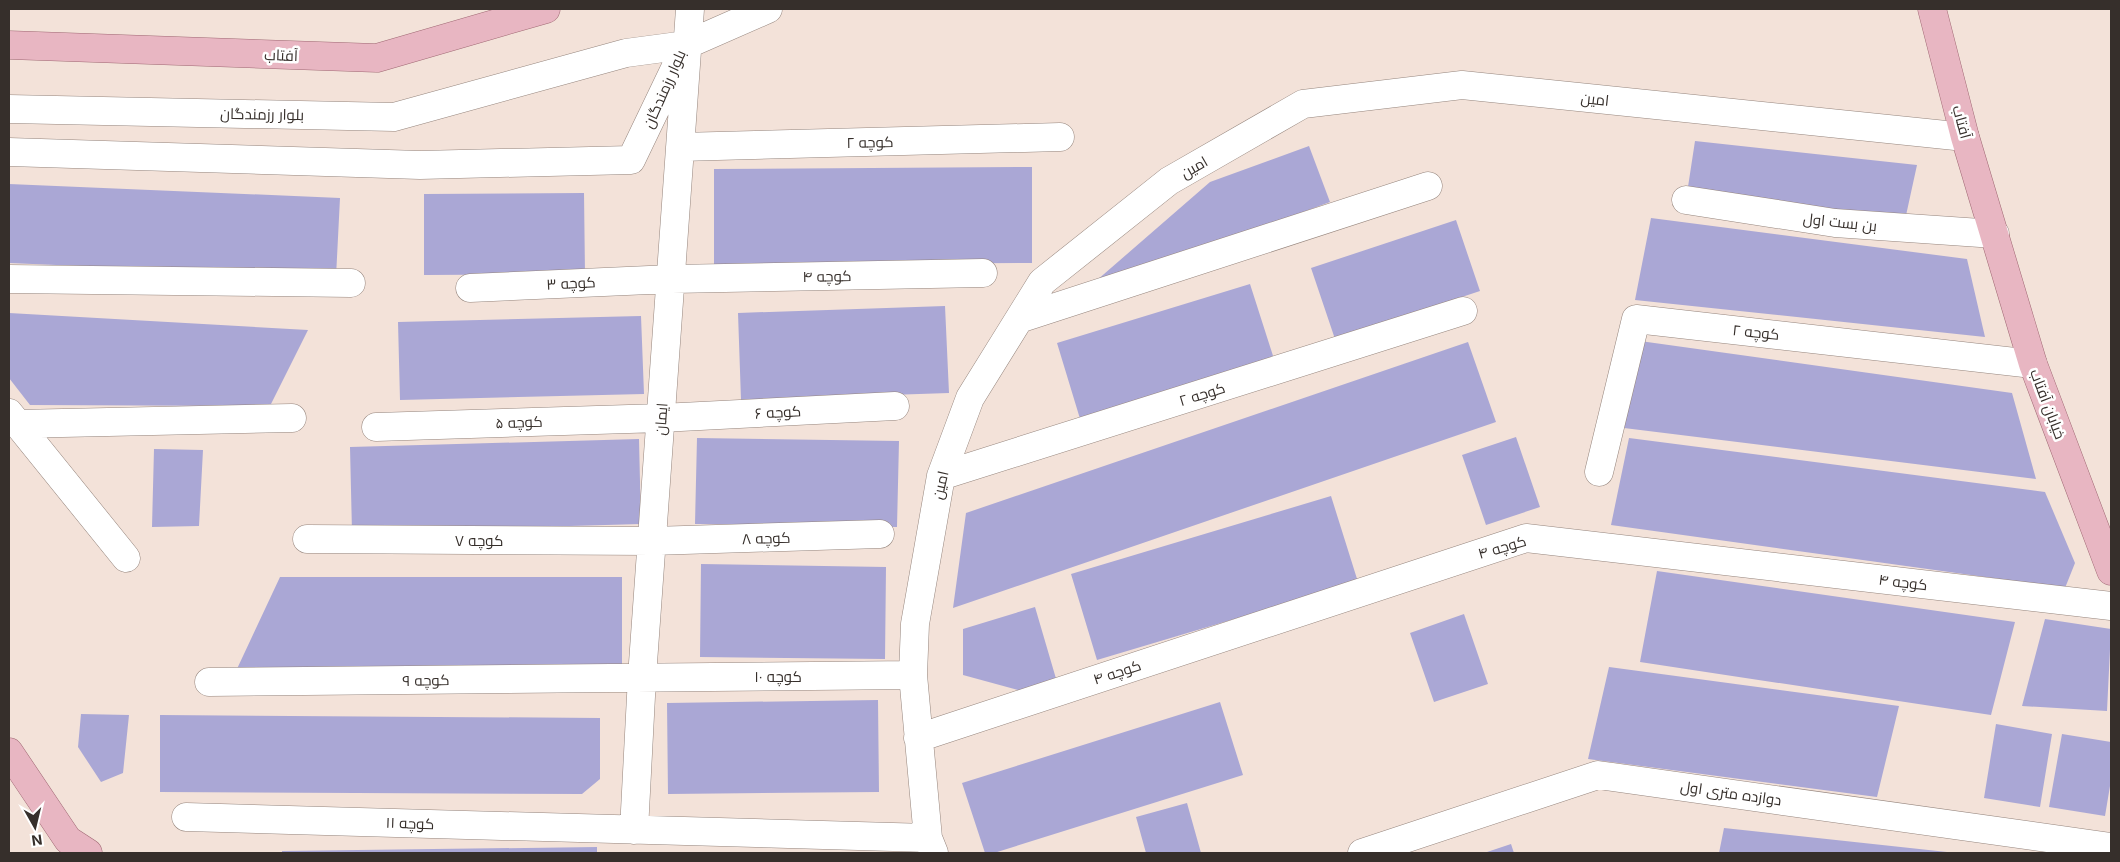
<svg xmlns="http://www.w3.org/2000/svg" width="2120" height="862" font-family="Inter,Cairo,sans-serif">
<rect width="100%" height="100%" fill="#f3e2d9"/>
<path fill="#aaa7d5" d="M1695,141L1917,165L1905,220L1686,200Z
M1309,146L1330,202L1081,294L1210,182Z
M1032,167V263L714,265V169Z
M9,184L340,198L336,277L9,263Z
M584,193L585,274L424,275V194Z
M1651,218L1967,259L1985,337L1635,300Z
M1456,220L1480,291L1335,339L1311,268Z
M1250,284L1275,362L1081,422L1057,343Z
M945,306L949,393L741,400L738,313Z
M9,313L308,330L270,406L30,405L9,378Z
M641,316L644,394L400,400L398,322Z
M1640,341L2012,393L2036,479L1624,428Z
M1468,342L1496,422L953,608L966,513Z
M1516,437L1540,507L1486,525L1462,455Z
M697,438L899,441L897,527L695,524Z
M1629,438L2045,492L2075,563L2065,588L1611,525Z
M639,439L641,524L352,532L350,447Z
M154,449L203,450L199,526L152,527Z
M1331,496L1358,582L1097,660L1071,574Z
M701,564L886,567L885,659L700,657Z
M1657,571L2015,622L1991,715L1640,662Z
M280,577H622V671H236Z
M1035,607L1057,682L1025,692L963,675V629Z
M1464,614L1488,684L1434,702L1410,633Z
M2045,619L2111,629L2107,711L2022,706Z
M1609,667L1899,706L1877,797L1588,759Z
M878,700L879,792L668,794L667,703Z
M1220,702L1243,775L994,853H985L962,783Z
M81,714L129,715L123,773L101,782L78,747Z
M160,715L600,718V779L582,794L160,792Z
M1996,724L2052,734L2040,807L1984,798Z
M2062,734L2111,742V780L2105,816L2049,807Z
M1187,803L1201,853H1146L1136,817Z
M1724,828L1947,852V853H1719Z
M1511,844L1514,853H1484Z
M597,847V853H282V851Z"/>
<g fill="none" stroke-linecap="round" stroke-linejoin="round">
<g stroke="#95857d" stroke-width="29">
<path id="minor" d="M9,109L394,117L626,53L686,45L768,9
M680,147L1060,137
M9,152L420,165L631,160L680,58
M1686,200L1835,223L1995,234
M9,279L351,283
M470,288L672,279L983,273
M1019,319L1428,186
M9,413L126,558
M17,424L292,418
M376,427L661,418L895,406
M1599,472L1636,319L2033,364
M941,476L1463,311
M307,539L652,541L880,534
M209,682L913,675
M918,738L1526,538L2111,606
M186,817L928,838
M634,830L642,677L690,9
M934,853L928,838L913,675L915,624L941,476L970,398L1042,282L1169,181L1303,104L1462,85L1965,137
M1362,853L1598,775L2111,847"/>
</g>
<g stroke="#9f6873" stroke-width="29">
<path id="major" d="M1932,9L1965,137L2033,364L2111,571
M9,45L377,58L546,9
M9,752L68,840L88,853"/>
</g>
<use href="#minor" stroke="#fff" stroke-width="28"/>
<use href="#major" stroke="#e8b6c2" stroke-width="28"/>
</g>
<g text-anchor="middle" dominant-baseline="central" stroke-width="5" stroke-linejoin="round" paint-order="stroke">
<g font-size="15" fill="#362f2b" stroke="#fff">
<text transform="translate(281 55) rotate(2)">آفتاب</text>
<text transform="translate(664 89) rotate(-66)">بلوار رزمندگان</text>
<text transform="translate(1595 99) rotate(6)">امین</text>
<text transform="translate(262 114) rotate(1)">بلوار رزمندگان</text>
<text transform="translate(1962 122) rotate(75)">آفتاب</text>
<text transform="translate(870 142) rotate(-1)">کوچه ۲</text>
<text transform="translate(1194 167) rotate(-30)">امین</text>
<text transform="translate(1840 222) rotate(6)">بن بست اول</text>
<text transform="translate(827 276) rotate(-1)">کوچه ۴</text>
<text transform="translate(571 283) rotate(-3)">کوچه ۳</text>
<text transform="translate(1756 332) rotate(6)">کوچه ۲</text>
<text transform="translate(1202 394) rotate(-17)">کوچه ۲</text>
<text transform="translate(2048 404) rotate(69)">خیابان آفتاب</text>
<text transform="translate(778 412) rotate(-3)">کوچه ۶</text>
<text transform="translate(661 419) rotate(-86)">ایمان</text>
<text transform="translate(519 422) rotate(-2)">کوچه ۵</text>
<text transform="translate(940 485) rotate(-77)">امین</text>
<text transform="translate(766 538) rotate(-2)">کوچه ۸</text>
<text x="479" y="540">کوچه ۷</text>
<text transform="translate(1502 547) rotate(-16)">کوچه ۴</text>
<text transform="translate(1903 582) rotate(7)">کوچه ۴</text>
<text transform="translate(1117 672) rotate(-18)">کوچه ۴</text>
<text x="778" y="676">کوچه ۱۰</text>
<text transform="translate(426 680) rotate(-1)">کوچه ۹</text>
<text transform="translate(1731 793) rotate(8)">دوازده متری اول</text>
<text transform="translate(410 823) rotate(2)">کوچه ۱۱</text>
</g>
</g>
<rect width="2120" height="862" fill="none" stroke="#362f2b" stroke-width="20"/>
<g transform="translate(35 827) rotate(172)" stroke="#ffffff" stroke-width="4" paint-order="stroke">
<path d="M0-4L9 19L0 12L-9 19Z" fill="#362f2b"/>
<text y="-8" font-size="14" font-weight="bold" text-anchor="middle" fill="#362f2b">N</text>
</g>
</svg>
